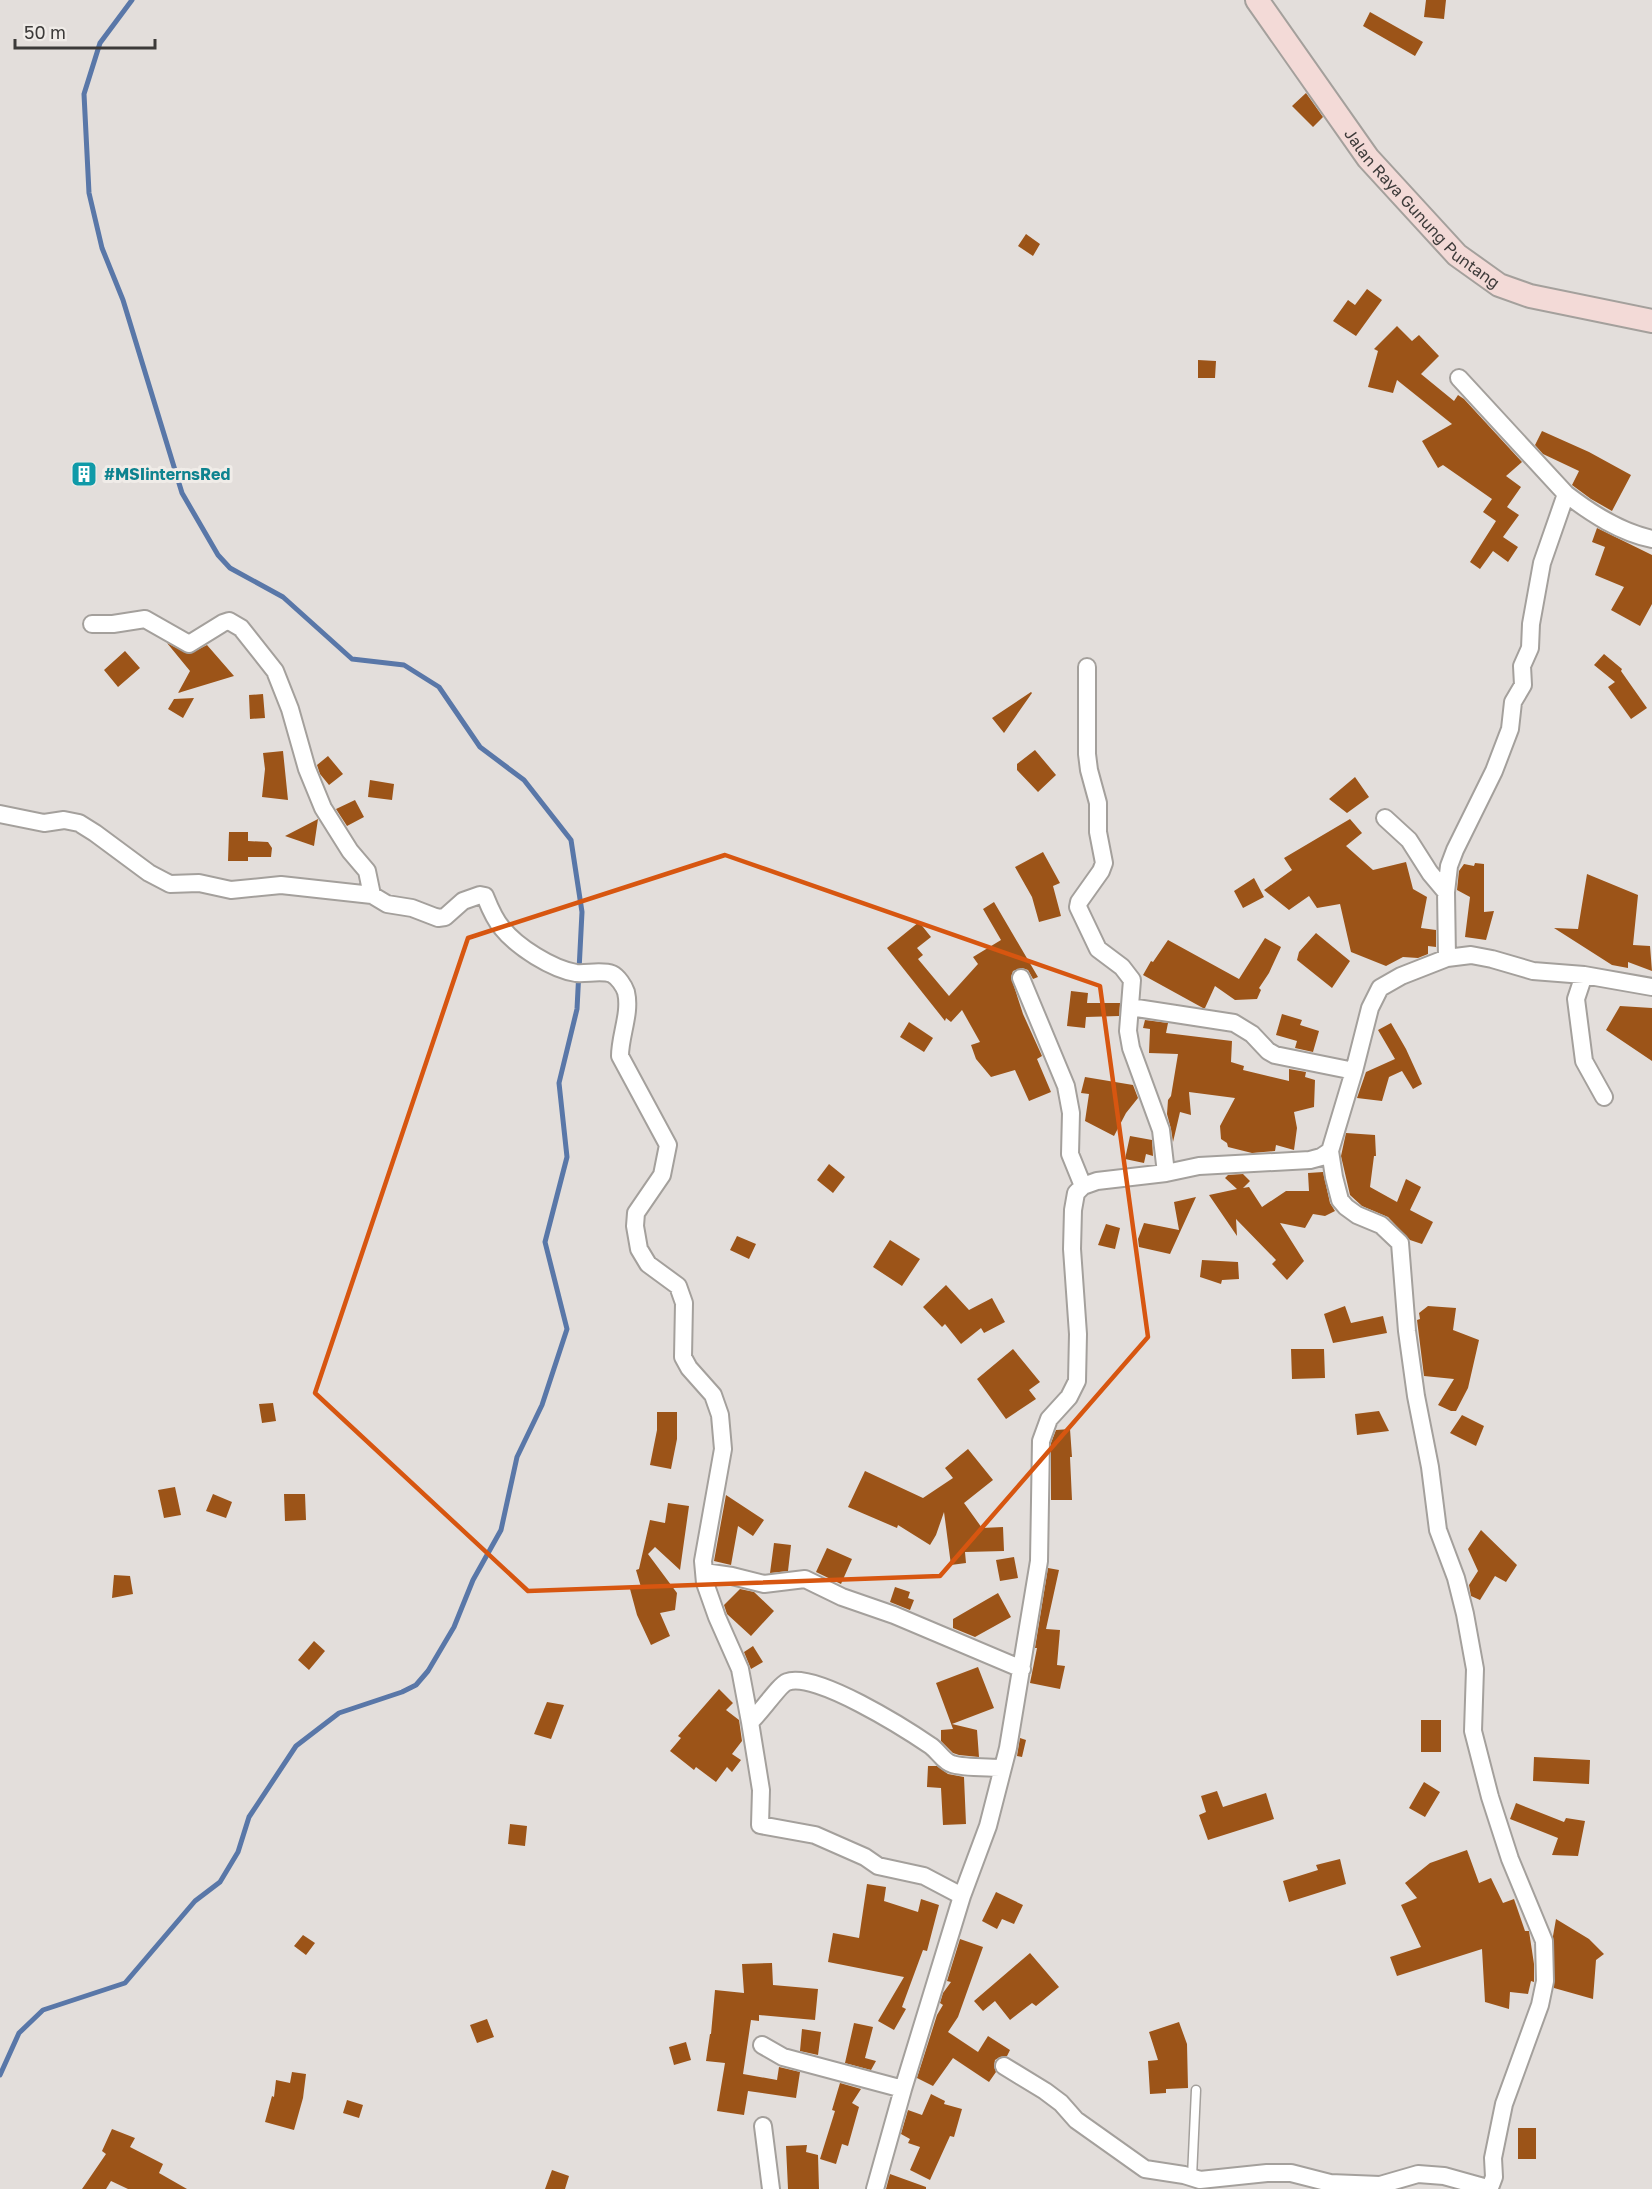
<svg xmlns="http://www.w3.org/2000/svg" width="1652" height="2189" font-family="'Golos Text',sans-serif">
<rect width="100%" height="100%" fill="#e3dedb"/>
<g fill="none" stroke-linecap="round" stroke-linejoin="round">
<path stroke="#5977a8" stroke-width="5" d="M0,2075L19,2033L43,2010L125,1983L195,1901L220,1882L238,1852L249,1817L296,1746L339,1713L402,1692L416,1685L428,1671L454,1627L473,1580L501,1530L517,1457L542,1405L567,1329L545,1242L567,1157L559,1083L577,1009L582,912L571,840L524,780L480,747L439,687L404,665L352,659L283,597L230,568L218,555L182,493L123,300L102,248L89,193L84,94L100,43L132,0"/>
</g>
<path fill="#9c5418" d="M1426,0H1446L1444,19L1424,17Z
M1370,12L1423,42L1415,56L1363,26Z
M1306,93L1323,117L1313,127L1292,106Z
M1026,234L1040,244L1033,256L1018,246Z
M1367,289L1382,300L1356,336L1333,321L1348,300L1355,305Z
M1397,326L1412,341L1419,335L1439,356L1421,374L1454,401L1458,395L1464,399L1522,462L1506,476L1521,487L1507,507L1519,515L1503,537L1518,547L1508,562L1493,551L1480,569L1470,562L1496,521L1483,512L1492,499L1443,465L1438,468L1422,441L1452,424L1397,380L1393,393L1368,387L1378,351L1374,349Z
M1198,360L1216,361L1215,378H1198Z
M1542,431L1589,452L1631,475L1612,511L1591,499L1572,485L1579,471L1543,454L1535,445Z
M1597,528L1652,555V604L1640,626L1611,610L1624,587L1595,575L1605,547L1592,542Z
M167,643L189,654L207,645L234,676L178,693L190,671Z
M125,651L140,668L118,687L104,670Z
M1604,654L1622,669L1621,671L1647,708L1631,719L1608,687L1615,682L1594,665Z
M1031,692L1032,693L1004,733L992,718Z
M263,694L265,718L250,719L249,695Z
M194,698L183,718L168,709L174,699Z
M1035,750L1056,775L1038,792L1017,770V764Z
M283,751L288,800L262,797L265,769L263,753Z
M328,756L343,774L329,785L320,774L317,765Z
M1355,777L1369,797L1347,813L1329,799Z
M370,780L394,784L392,800L368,797Z
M355,800L364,817L347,826L336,809Z
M318,819L314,846L285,836Z
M1350,819L1362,833L1346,846L1373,870L1406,862L1413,889L1427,897L1421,928L1436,930V947L1428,946V954L1418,958L1403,957L1386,966L1351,952L1340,904L1317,908L1309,896L1289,910L1264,890L1292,870L1284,858Z
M229,832H248V841L268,842L272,848L271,857H248V861H228Z
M1043,852L1060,883L1053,886L1061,916L1039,922L1032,897L1015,867Z
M1475,863L1484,864V912L1494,911L1486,940L1465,937L1470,897L1457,890L1459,871L1464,864L1474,866Z
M1587,874L1638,895L1633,945L1650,946L1652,971L1628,962V968L1612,965L1554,928L1578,929Z
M1254,878L1264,897L1243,908L1234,891Z
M994,902L1038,977L1033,979L1028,970L1022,968L1013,971L1011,977L1023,1014L1042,1056L1037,1059L1051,1092L1029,1101L1015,1070L991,1077L976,1059L971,1045L980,1042L962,1010L951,1022L946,1018L945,1021L887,948L919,922L931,937L917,948L923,955L918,959L949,996L978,964L973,957L1001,940L983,909Z
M1316,933L1350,961L1332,988L1297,960L1299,952Z
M1265,938L1281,947L1269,973L1259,988L1261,990L1257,999L1235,1000L1215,986L1205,1008H1203L1143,975L1151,961L1153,962L1168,940L1239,979Z
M1071,991L1088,993L1087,1003H1120L1119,1016L1086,1017L1085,1028L1067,1026Z
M1620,1006L1652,1008V1061L1606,1030Z
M1282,1014L1302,1020L1300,1025L1319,1031L1313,1052L1295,1048L1297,1041L1276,1035Z
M1145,1020L1168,1023L1166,1033L1232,1041L1231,1062L1244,1066L1243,1070L1289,1081V1069L1306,1072L1305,1077L1315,1080L1314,1107L1294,1112L1297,1128L1294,1150L1276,1145L1275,1151L1252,1153L1228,1147L1227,1143L1221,1139L1220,1126L1235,1098L1189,1092L1191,1115L1180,1112L1173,1142L1171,1129L1167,1114L1168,1100L1171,1096L1178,1054L1149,1053L1150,1029L1143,1028Z
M909,1022L933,1038L924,1052L900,1037Z
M1391,1023L1406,1049L1422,1084L1413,1089L1402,1071L1389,1077L1382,1101L1357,1098L1366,1072L1395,1059L1378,1030Z
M1085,1077L1133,1085L1138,1098L1126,1113L1114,1136L1085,1121L1089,1094L1081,1093Z
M1346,1133L1375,1135L1376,1156H1374L1370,1187L1397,1202L1406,1179L1421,1187L1410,1210L1433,1222L1422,1244L1410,1240L1388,1217L1362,1206L1350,1195L1341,1156Z
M1130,1136L1152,1140L1153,1156L1146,1154L1144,1163L1125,1159Z
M829,1164L845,1177L833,1193L817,1180Z
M1323,1172L1330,1203L1335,1211L1325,1216L1313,1214L1305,1228L1280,1223L1304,1261L1287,1280L1272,1264L1276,1260L1236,1219L1237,1236L1209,1195L1237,1189L1225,1178L1228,1175L1243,1174L1250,1181L1243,1188L1249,1187L1262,1207L1286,1191H1309L1308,1173Z
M1196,1197L1170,1254L1139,1247L1138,1239L1144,1223L1179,1230L1174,1202Z
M1106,1224L1120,1228L1115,1249L1098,1245Z
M737,1236L756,1244L749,1259L730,1250Z
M890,1240L920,1259L902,1286L873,1267Z
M1202,1260L1238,1262L1239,1279L1222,1280L1221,1284L1200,1277Z
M946,1285L969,1310L992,1298L1005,1322L984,1333L981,1328L961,1344L945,1324L942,1327L923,1307Z
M1345,1306L1351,1323L1383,1316L1387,1333L1333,1343L1324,1314Z
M1428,1306L1456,1308L1453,1330L1479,1340L1468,1388L1456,1411H1451L1438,1405L1454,1379L1424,1376L1417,1320L1420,1319L1419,1313Z
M1013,1349L1040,1382L1029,1390L1036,1399L1006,1419L977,1379Z
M1291,1349H1324L1325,1378L1292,1379Z
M273,1403L276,1421L262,1423L259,1404Z
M1379,1411L1389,1431L1357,1435L1355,1414Z
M657,1412H677V1439L671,1469L650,1465L657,1430Z
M1462,1415L1484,1426L1476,1446L1450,1433Z
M1070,1429L1072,1457H1070L1072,1500H1051V1443L1056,1430Z
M968,1449L993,1480L964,1503L982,1528L1003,1527L1004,1551L965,1552L966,1563L951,1565L944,1512L936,1535L930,1545L898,1525L897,1528L848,1507L865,1471L923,1498L953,1478L945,1468Z
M175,1487L181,1515L164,1518L158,1490Z
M213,1494L232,1502L226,1518L206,1511Z
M284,1494H305L306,1520L285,1521Z
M726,1495L764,1520L753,1536L738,1526L731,1565L714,1561Z
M668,1503L689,1506L680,1570L655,1547L648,1554L677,1593L675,1610L660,1613L670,1636L651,1645L637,1615L630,1589L641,1587L636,1570L639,1569L650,1520L665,1523Z
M1481,1530L1517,1565L1506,1582L1495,1576L1480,1600L1471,1596L1469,1585L1478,1571L1468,1549Z
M774,1543L791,1545L788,1571L770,1573Z
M827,1548L852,1559L841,1584L816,1572Z
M1014,1557L1018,1578L1000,1581L996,1560Z
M1048,1568L1059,1570L1046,1629L1060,1630L1057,1665L1065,1666L1060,1689L1030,1683L1037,1648H1035Z
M114,1575L130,1576L133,1594L112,1598Z
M895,1587L910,1592L908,1598L914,1600L910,1610L890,1602Z
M740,1589L754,1592L774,1611L751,1636L727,1614L724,1605Z
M998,1593L1011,1617L975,1637L953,1628V1619Z
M314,1641L325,1651L309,1670L298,1660Z
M753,1646L763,1662L751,1669L744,1652Z
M978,1667L994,1708L952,1724L977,1730L979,1757L959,1755L953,1753L941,1741V1730L953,1729L936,1683Z
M719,1689L733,1703L726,1710L739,1720L742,1741L732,1754L741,1760L732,1772L727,1767L716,1782L696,1767L694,1770L670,1751L681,1738L678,1736Z
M547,1702L564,1705L551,1739L534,1734Z
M1421,1720H1441V1752H1421Z
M1020,1738L1026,1740L1022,1757L1017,1756Z
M1534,1757L1590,1760L1589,1784L1533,1781Z
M928,1766H937L948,1774L964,1777L966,1824L943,1825L941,1788L927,1787Z
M1424,1782L1440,1792L1425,1817L1409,1808Z
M1217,1791L1223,1807L1266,1793L1274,1819L1208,1840L1199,1815L1206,1812L1201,1796Z
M1516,1803L1564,1822L1566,1818L1585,1821L1578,1856L1552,1855L1558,1838L1510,1819Z
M510,1824L527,1826L525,1846L508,1844Z
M1467,1850L1479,1883L1491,1878L1503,1903L1514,1899L1525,1931H1529L1534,1964V1982L1531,1981L1528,1994L1510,1992L1509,2009L1485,2002L1482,1949L1397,1976L1390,1957L1421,1947L1401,1905L1417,1898L1405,1883L1430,1863Z
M1340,1859L1346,1884L1289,1902L1283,1881L1318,1870L1316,1865Z
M867,1884L886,1887L884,1901L918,1912L921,1899L939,1905L927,1951L923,1950L902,2007L906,2009L894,2030L878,2021L904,1977L828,1962L833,1933L859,1938Z
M996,1892L1023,1905L1014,1924L1002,1919L997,1929L982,1921Z
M1556,1919L1589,1939L1604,1954L1596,1960L1593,1999L1554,1988L1553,1936Z
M303,1935L315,1943L306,1955L294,1946Z
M960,1939L983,1947L958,2017L948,2032L978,2052L988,2036L1010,2050L1007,2056L1000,2057L995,2060L994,2066L996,2072L989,2082L953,2058L933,2086L917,2078L937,2015L943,2005L940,2003L943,1993L951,1982L947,1981Z
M1030,1953L1059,1987L1036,2006L1032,2003L1010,2020L995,2001L983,2011L974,2001Z
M772,1963L773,1985L818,1989L815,2020L759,2015V2021L751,2020L743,2074L777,2080L779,2067L800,2072L796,2098L748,2091L744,2115L717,2111L725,2063L706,2061L710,2034H711L715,1990L744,1993L742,1964Z
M487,2019L494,2037L477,2043L470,2025Z
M1179,2022L1187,2044L1188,2088L1166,2089V2093L1150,2094L1148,2061L1158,2060L1149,2032Z
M854,2023L873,2027L865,2058L876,2061L871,2070L845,2063Z
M802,2029L821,2032L818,2055L800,2051Z
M686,2042L691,2060L674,2065L669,2047Z
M292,2072L306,2074L303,2098L294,2130L265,2122L272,2096L274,2097L276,2080L290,2083Z
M840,2083L861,2089L852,2103L859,2107L848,2146L842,2144L836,2164L820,2159L835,2111L832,2110Z
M931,2094L945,2101L944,2104L962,2109L954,2137L950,2136L930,2180L910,2170L920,2147L908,2143L910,2139L901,2134L908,2110L922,2115Z
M347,2100L363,2105L359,2118L343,2113Z
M1518,2128H1536V2159H1518Z
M112,2129L135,2138L130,2147L163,2164L159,2173L187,2189H128L111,2181L106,2189H82L106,2154L102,2151Z
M807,2145L806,2152L818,2155L819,2189H788L786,2146Z
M552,2170L569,2176L565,2189H545Z
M890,2174L926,2187V2189H886Z"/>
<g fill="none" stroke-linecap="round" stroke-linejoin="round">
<g stroke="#a4a09c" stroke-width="11">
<path id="lane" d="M1192,2177L1196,2090"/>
</g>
<g stroke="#a4a09c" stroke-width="20">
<path id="street" d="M1459,378L1566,494C1592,514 1620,532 1652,539
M92,624H113L145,619L189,644L223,623L229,621L241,628L275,671L290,709L307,769L323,808L350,851L367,871L372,895
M1087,667V754L1089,770L1098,803V832L1104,863L1101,871L1079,902L1078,907L1098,949L1122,967L1132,980L1128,1031L1131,1048L1161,1130L1166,1173
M0,814L44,823L64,820L79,823L95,833L149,873L170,884L199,883L231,890L281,885L372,895L387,904L412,908L438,918L445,917L463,901L480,895L485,896C489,906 494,919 502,928C517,947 552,969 576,973C587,974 602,970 612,974C618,977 624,986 626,992C631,1013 620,1035 620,1056L668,1145L662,1175L636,1213L635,1226L639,1249L648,1264L678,1286L684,1303L683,1357L689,1368L713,1395L720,1415L723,1449L703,1561L705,1583L717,1617L740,1669L750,1722C760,1714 779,1685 787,1682C815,1671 906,1729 931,1746C938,1751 944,1762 952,1764C962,1768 990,1767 1002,1768
M1385,818L1409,840L1430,873L1446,892
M1447,958L1446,892L1449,866L1455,850L1494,771L1510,729L1513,702L1523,685L1522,666L1530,648L1531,624L1542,563L1566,494
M1584,975L1576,999L1584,1061L1604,1097
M1021,978L1066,1086L1071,1113L1070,1154L1083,1186
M1130,1007L1234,1023L1252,1034L1268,1051L1275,1055L1354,1071
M704,1572L732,1576L764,1584L805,1579L842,1597L894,1615L1022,1669
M750,1722L761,1790L760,1825L815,1835L865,1857L878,1866L924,1876L962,1896
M762,2045L783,2057L903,2089
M1004,2066L1045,2091L1061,2103L1076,2120L1145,2169L1184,2175L1200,2180L1267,2173H1291L1330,2183L1380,2185L1418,2174L1444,2176L1487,2188L1491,2185L1494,2177L1493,2158L1504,2104L1540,2005L1545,1981L1544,1941L1510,1859L1490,1797L1473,1731L1475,1669L1465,1614L1456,1578L1438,1530L1430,1467L1416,1396L1407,1331L1400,1243L1381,1225L1357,1215L1346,1207L1340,1200L1334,1177L1330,1151L1354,1071L1370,1008L1380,988L1401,976L1447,958L1471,955L1492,959L1533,971L1584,975L1652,987
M763,2126L771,2189
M875,2189L903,2089L962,1896L988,1826L1008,1748L1039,1561L1041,1441L1049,1419L1069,1397L1077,1381L1078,1334L1072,1249L1073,1210L1076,1193L1083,1186L1097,1181L1166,1173L1199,1166L1310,1160L1321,1157L1330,1151"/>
</g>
<g stroke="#a4a09c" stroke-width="26">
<g id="secondary">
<path id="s1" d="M1257,0L1368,158L1457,255L1499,285L1530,296L1652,321"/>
</g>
</g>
<use href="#lane" stroke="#fff" stroke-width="8"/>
<use href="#street" stroke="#fff" stroke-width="16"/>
<use href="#secondary" stroke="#f3dad7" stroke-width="22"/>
</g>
<path fill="none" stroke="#d75610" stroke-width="4.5" stroke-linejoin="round" d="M725,855L1100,986L1148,1337L940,1576L528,1591L315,1393L468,938Z"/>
<defs>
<g id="building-square" transform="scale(1.35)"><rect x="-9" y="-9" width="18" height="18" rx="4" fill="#0f9aa8" stroke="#f0ece8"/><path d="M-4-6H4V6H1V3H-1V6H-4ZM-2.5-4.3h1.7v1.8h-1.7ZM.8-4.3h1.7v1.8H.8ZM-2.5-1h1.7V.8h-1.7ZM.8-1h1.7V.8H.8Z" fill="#fff"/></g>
</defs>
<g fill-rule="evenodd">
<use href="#building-square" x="84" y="474"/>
</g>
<g text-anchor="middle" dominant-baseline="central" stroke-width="6" stroke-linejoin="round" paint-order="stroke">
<g font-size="16" fill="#3c3a39" stroke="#f0ece8">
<text stroke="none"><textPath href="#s1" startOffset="267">Jalan Raya Gunung Puntang</textPath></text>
</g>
<g font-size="16" font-weight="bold" fill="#0d838f" stroke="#f0ece8" text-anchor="start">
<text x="104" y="474">#MSIinternsRed</text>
</g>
</g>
<path d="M15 39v9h140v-9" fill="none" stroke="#3c3a39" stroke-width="3"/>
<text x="24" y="39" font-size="18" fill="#3c3a39" stroke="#f0ece8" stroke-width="4.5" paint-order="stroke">50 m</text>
</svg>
